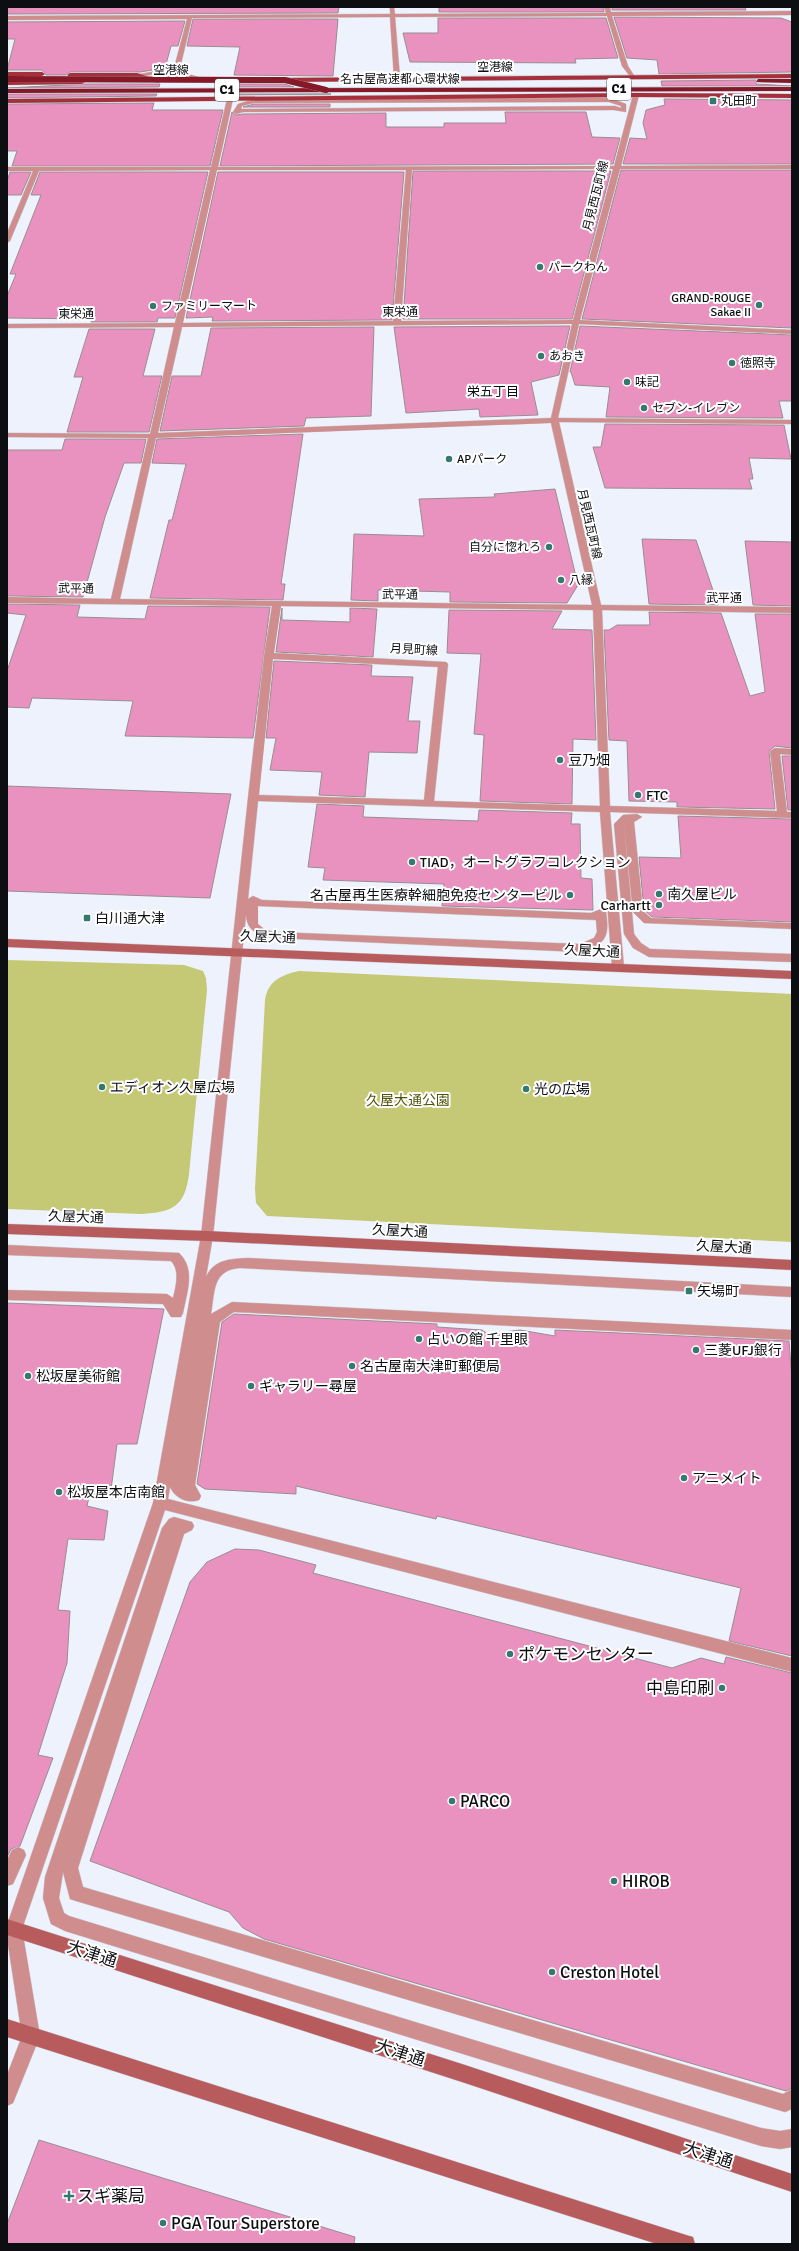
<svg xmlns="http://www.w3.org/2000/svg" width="799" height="2251" font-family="Signika,'Noto Sans JP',sans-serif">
<rect width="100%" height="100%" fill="#eef2fc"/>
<path fill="#c5c874" d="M7,960L184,965L203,971L206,978L207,990L189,1174C185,1207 172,1212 142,1214L7,1209Z
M299,971L792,994V1242L267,1216L256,1203L255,1189L265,1000C268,981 281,975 299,971Z"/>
<path fill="#ea92bf" stroke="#988d92" d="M7,7H339L338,13L7,14Z
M439,7H603L604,12H439Z
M612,7H745L746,10H612Z
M614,17L781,18L792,22V72L659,74L657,60L627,58Z
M438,18H606L618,58L575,59L576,63L410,62L403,33H438Z
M193,19H338L333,76L234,75L240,47L187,46Z
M185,21L178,46H171L165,68L140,72H70L66,75H46L42,70H7L15,39H7V22Z
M756,80V84L792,86H662L661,81Z
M85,84H160L159,87L7,88Z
M233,84H284L294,87H232Z
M7,94H157L156,96L7,98Z
M231,94H331L231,95Z
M664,99L792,100V164H623L630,138L647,139L643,123L646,110L665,105Z
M154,103L152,110H223L210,166H12L17,151H7V104Z
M254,104H330V107H243Z
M232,112L236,115L243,114L386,113V127H444V123H506L505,112H586L592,137L620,138L613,164L220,166Z
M621,170H792V328L582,319Z
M413,171H611L572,319H403Z
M10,172H31L21,195H7V181Z
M40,172H208L175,318H158L157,322H91L92,319L7,318V296L16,274H10L41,195H31Z
M218,172H404L392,320L212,321L213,317L186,318Z
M570,326L559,375L531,382L538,415L480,417L479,409L406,413L394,327Z
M580,326L792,335V401H779L783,418L606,417L610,387L575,385L571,372H570Z
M374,327L371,416L306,418L304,426L160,431L172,376H201L211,328Z
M89,329H155L143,376H162L149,432H67L83,377H74Z
M605,424L784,425L791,459L749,458L753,479H749L752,489L605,488L593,447H601Z
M303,434L281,584H285L283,600L150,598L169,520H172L186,464L152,463L157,439Z
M65,439H146L141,463H124L105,517L83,597L7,596V450H62Z
M555,489L578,585L567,603L450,602V592L378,590V601L351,600L354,534L424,536L419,499L495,497L494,494Z
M642,539L696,540L718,605L649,604Z
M745,541L792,542V606L753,605Z
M7,604L80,605L77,617L145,619L148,606L270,607L253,738L125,736L133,701L32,698L29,708L7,707V671L26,615L7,613Z
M282,608V620L350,622V608L377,609L373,657L276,652Z
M449,610L562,611L552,629L592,630L596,740L573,739L572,804L480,801L484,735L474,734L481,654L447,653Z
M649,612L721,613L750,696L765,692L755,614H792V748L775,746L769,751L775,809L677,807V802L629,801L627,741L609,740L604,630H609L617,625H650Z
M274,661L372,665L371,676L413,677L408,721H420L417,753L369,752L365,797L319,795L322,772L270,770L276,738H266Z
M782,756H792V810H788Z
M7,786L231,794L210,898L7,891Z
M317,804L364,806L363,817L478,821L479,810L572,813L571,824H580L581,878L592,879L593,910L442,906L444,884L323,880L325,868L308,867Z
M678,816L792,819V922L652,917L644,910L639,857L681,858Z
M7,1303L164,1309L137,1444H117L110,1497H89L87,1506L108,1511L104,1540L68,1539L58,1610L70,1611L67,1663L38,1755L53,1758L20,1846L11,1849L7,1857Z
M234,1314L437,1324V1327L482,1330L494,1338L504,1332L520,1330L555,1336V1330L789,1341L792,1379V1656L729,1641L741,1588L437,1516L436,1519L296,1486V1494L205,1489L197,1484L222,1322Z
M235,1549L259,1550L316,1565L313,1573L672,1668L701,1658L724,1664L726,1657L792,1673V2088L786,2091L264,1939L243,1928L229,1912L90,1861L190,1582L207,1562Z
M39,2140L355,2237L354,2244H7V2224Z"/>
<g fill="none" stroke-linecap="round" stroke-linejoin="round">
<g stroke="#caced7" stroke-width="1">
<path id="street" d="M390,7H394L395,14L606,13L604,7H610L611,12L792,11V15L612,16L628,66L635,77L632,79L622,66L607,16L395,17L400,78L397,80L394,78L390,17L192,18L180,68L188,74L209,80L207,83L184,76L176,71L137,77L134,75L174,68L187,19L7,20V16L390,14Z
M636,93L639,95L621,166L792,165V169H620L580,320L792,330V334L579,324L558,418L792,420V424L559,422L601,605L792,607V613L602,610L610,806L777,811L770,751L775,748L792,749V755L780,754L787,812H792V818L610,812L624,967L618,971L612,967L600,812L258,801L248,899L253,896L262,900L591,913L601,909L606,912C610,938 605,945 580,952L274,938C260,936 247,932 246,915L213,1236L206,1277C214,1259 231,1259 248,1258L792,1287V1297L240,1268C212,1270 215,1292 211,1314L232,1302L792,1330V1340L234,1312L220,1322L195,1485L201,1496L199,1500C187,1504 175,1498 170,1487L168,1499L792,1658V1672L165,1510L22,1929L40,2036L13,2103L7,2106V2075L22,2036L7,1938V1925L153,1503L201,1236L248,798L264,656L272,606L7,603V597L111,599L148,438L7,437V433L150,434L174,327L7,328V324L175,323L210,170L39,171L10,241L7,243V233L33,171H7V167H211L227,99L230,97L233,99L218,167L614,166L633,95ZM613,169L573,320L401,321L412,170ZM217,170H406L393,321L183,323ZM572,324L551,418L158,433L182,327ZM551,423L592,605L120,599L156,438ZM281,606L593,610L600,806L434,801L448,664L446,662L274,653ZM273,659L438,667L424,800L259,795ZM258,906L596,920L597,932L594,938L580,944L274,932L264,929L258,924Z
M610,98L626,104V112L614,110L243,112L236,114L233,112L238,104L254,99ZM609,102L621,106V108L615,106L241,109L242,106L254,103Z
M637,814L642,817L634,822L643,911L651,918L792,923V929L644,923L633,912L624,825L634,934L641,943L650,949L792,954V962L649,957L633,948L624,934L614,824L623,815Z
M7,1245L179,1253C196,1269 187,1292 183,1313L181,1317H171L163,1304L7,1300V1290L167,1294L173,1298C176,1286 180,1270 171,1261L7,1255Z
M174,1517L192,1522L194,1526L192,1530L184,1534L78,1868L83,1887L783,2094L792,2089V2109L785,2112L76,1901L70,1899L63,1872L59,1898L64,1913L69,1916L761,2128L780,2131L792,2129V2147L780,2149L761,2146L65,1931L51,1924L43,1898L45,1877L162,1528L169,1519Z
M18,1847L24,1850L26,1855L13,1884L7,1886V1860L12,1850Z"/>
</g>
<g stroke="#caced7" stroke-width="1">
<path id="secondary" d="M7,939L792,971V979L7,947Z
M7,1224L207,1231L792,1260V1270L207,1241L7,1234Z
M7,1919L465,2065L792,2174V2192L465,2083L7,1935Z
M7,2019L686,2235L693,2237L695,2244H657L7,2037Z"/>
</g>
<g stroke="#caced7" stroke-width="1">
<path id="primary" d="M7,72H42L45,74L42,76H7Z
M137,73L161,81L158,83L137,77H70L67,75L70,73Z
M792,74V78L280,82L277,80L280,78Z
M7,81L82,80L85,82L82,84L7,85Z
M636,93L792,94V98L636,97L7,103V99Z"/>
</g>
<g stroke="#caced7" stroke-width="1">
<path id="highway" d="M758,79H792V83L756,82Z
M792,87V91L7,93V89Z"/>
</g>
<use href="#street" fill="#cf8e8d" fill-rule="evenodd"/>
<use href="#secondary" fill="#b85b5d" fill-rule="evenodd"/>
<use href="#primary" fill="#a5303b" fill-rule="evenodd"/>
<use href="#highway" fill="#861927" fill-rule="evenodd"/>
<g stroke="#caced7" stroke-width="6" stroke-linecap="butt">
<path id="highway-bridge" d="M7,79L285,80L326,90"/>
</g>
<use href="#highway-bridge" stroke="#861927" stroke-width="6"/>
</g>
<g fill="#33796f" stroke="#fff" stroke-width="1.5">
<rect x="709" y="97" width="8" height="8" rx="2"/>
<circle cx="540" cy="267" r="4"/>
<circle cx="759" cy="305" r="4"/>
<circle cx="153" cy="306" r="4"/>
<circle cx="541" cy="356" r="4"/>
<circle cx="732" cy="363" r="4"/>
<circle cx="627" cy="382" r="4"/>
<circle cx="644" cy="408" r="4"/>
<circle cx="449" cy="459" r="4"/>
<circle cx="549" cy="547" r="4"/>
<circle cx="561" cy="580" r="4"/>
<circle cx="560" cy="760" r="4"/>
<circle cx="638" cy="795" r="4"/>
<circle cx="412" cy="862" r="4"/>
<circle cx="659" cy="894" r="4"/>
<circle cx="570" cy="895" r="4"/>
<circle cx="659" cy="905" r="4"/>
<rect x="83" y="914" width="8" height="8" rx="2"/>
<circle cx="102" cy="1087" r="4"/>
<circle cx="526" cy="1089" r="4"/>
<rect x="685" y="1287" width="8" height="8" rx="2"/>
<circle cx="419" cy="1339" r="4"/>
<circle cx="696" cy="1350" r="4"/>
<circle cx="352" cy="1366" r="4"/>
<circle cx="28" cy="1376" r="4"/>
<circle cx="251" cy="1386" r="4"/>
<circle cx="684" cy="1478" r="4"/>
<circle cx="59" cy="1492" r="4"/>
<circle cx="510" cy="1654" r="4"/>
<circle cx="722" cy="1688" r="4"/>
<circle cx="452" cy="1801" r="4"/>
<circle cx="614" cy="1881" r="4"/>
<circle cx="552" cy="1972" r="4"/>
<path d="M67 2190h4v4h4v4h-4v4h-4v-4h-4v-4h4z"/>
<circle cx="163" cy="2223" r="4"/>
</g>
<g text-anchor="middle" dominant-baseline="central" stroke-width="4" stroke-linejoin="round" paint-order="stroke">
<g font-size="12" fill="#0d0e12" stroke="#fff">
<text x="495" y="67">空港線</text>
<text x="171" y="70">空港線</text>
<text x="400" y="79">名古屋高速都心環状線</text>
<text transform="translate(596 196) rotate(-76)">月見西瓦町線</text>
<text x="400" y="312">東栄通</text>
<text x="76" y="314">東栄通</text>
<text transform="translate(589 524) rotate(77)">月見西瓦町線</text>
<text transform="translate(76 589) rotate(1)">武平通</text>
<text transform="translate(400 595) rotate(1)">武平通</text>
<text x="724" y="598">武平通</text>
<text transform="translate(414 650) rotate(3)">月見町線</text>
</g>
<g font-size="12" fill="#0d0e12" stroke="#fff" text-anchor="start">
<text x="721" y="101">丸田町</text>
<text x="548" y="267">パークわん</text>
<text x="751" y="298" text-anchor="end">GRAND-ROUGE<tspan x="751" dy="14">Sakae II</tspan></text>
<text x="161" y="306">ファミリーマート</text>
<text x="549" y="356">あおき</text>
<text x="740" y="363">徳照寺</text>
<text x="635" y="382">味記</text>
<text x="652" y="408">セブン-イレブン</text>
<text x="457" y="459">APパーク</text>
<text x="541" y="547" text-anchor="end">自分に惚れろ</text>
<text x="569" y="580">八縁</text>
</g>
<g fill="#fff" stroke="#565659" stroke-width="1">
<rect x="607" y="78" width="24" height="22" rx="3"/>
<rect x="215" y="79" width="24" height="22" rx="3"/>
</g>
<g font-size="13" font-weight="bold" fill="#0d0e12">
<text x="619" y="89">C1</text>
<text x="227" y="90">C1</text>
</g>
<g font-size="13" fill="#0d0e12" stroke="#fff">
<text x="493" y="392">栄五丁目</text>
</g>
<g font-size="14" fill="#0d0e12" stroke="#fff" text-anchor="start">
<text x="568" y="760">豆乃畑</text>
<text x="646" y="795">FTC</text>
<text x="420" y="862">TIAD，オートグラフコレクション</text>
<text x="667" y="894">南久屋ビル</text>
<text x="562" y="895" text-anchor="end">名古屋再生医療幹細胞免疫センタービル</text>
<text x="651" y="905" text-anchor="end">Carhartt</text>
<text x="95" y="918">白川通大津</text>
<text x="110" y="1087">エディオン久屋広場</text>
<text x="534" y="1089">光の広場</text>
<text x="697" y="1291">矢場町</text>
<text x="427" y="1339">占いの館 千里眼</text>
<text x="704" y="1350">三菱UFJ銀行</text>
<text x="360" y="1366">名古屋南大津町郵便局</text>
<text x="36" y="1376">松坂屋美術館</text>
<text x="259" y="1386">ギャラリー尋屋</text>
<text x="692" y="1478">アニメイト</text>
<text x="67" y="1492">松坂屋本店南館</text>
</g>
<g font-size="14" fill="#0d0e12" stroke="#fff">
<text transform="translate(268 937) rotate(2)">久屋大通</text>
<text transform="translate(592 951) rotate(3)">久屋大通</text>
<text transform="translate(76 1217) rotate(2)">久屋大通</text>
<text transform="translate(400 1231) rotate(3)">久屋大通</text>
<text transform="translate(724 1247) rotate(3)">久屋大通</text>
</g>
<g font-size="14" fill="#525309" stroke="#fff">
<text x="408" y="1100">久屋大通公園</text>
</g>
<g font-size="17" fill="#0d0e12" stroke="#fff" text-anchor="start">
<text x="518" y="1654">ポケモンセンター</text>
<text x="714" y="1688" text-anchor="end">中島印刷</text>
<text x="460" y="1801">PARCO</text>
<text x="622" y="1881">HIROB</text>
<text x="560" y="1972">Creston Hotel</text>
<text x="77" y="2196">スギ薬局</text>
<text x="171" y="2223">PGA Tour Superstore</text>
</g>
<g font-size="17" fill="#0d0e12" stroke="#fff">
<text transform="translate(92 1954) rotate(18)">大津通</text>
<text transform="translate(400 2053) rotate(18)">大津通</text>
<text transform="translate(708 2155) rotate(18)">大津通</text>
</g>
</g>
<rect width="799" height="2251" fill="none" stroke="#0d0e12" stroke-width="16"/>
</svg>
